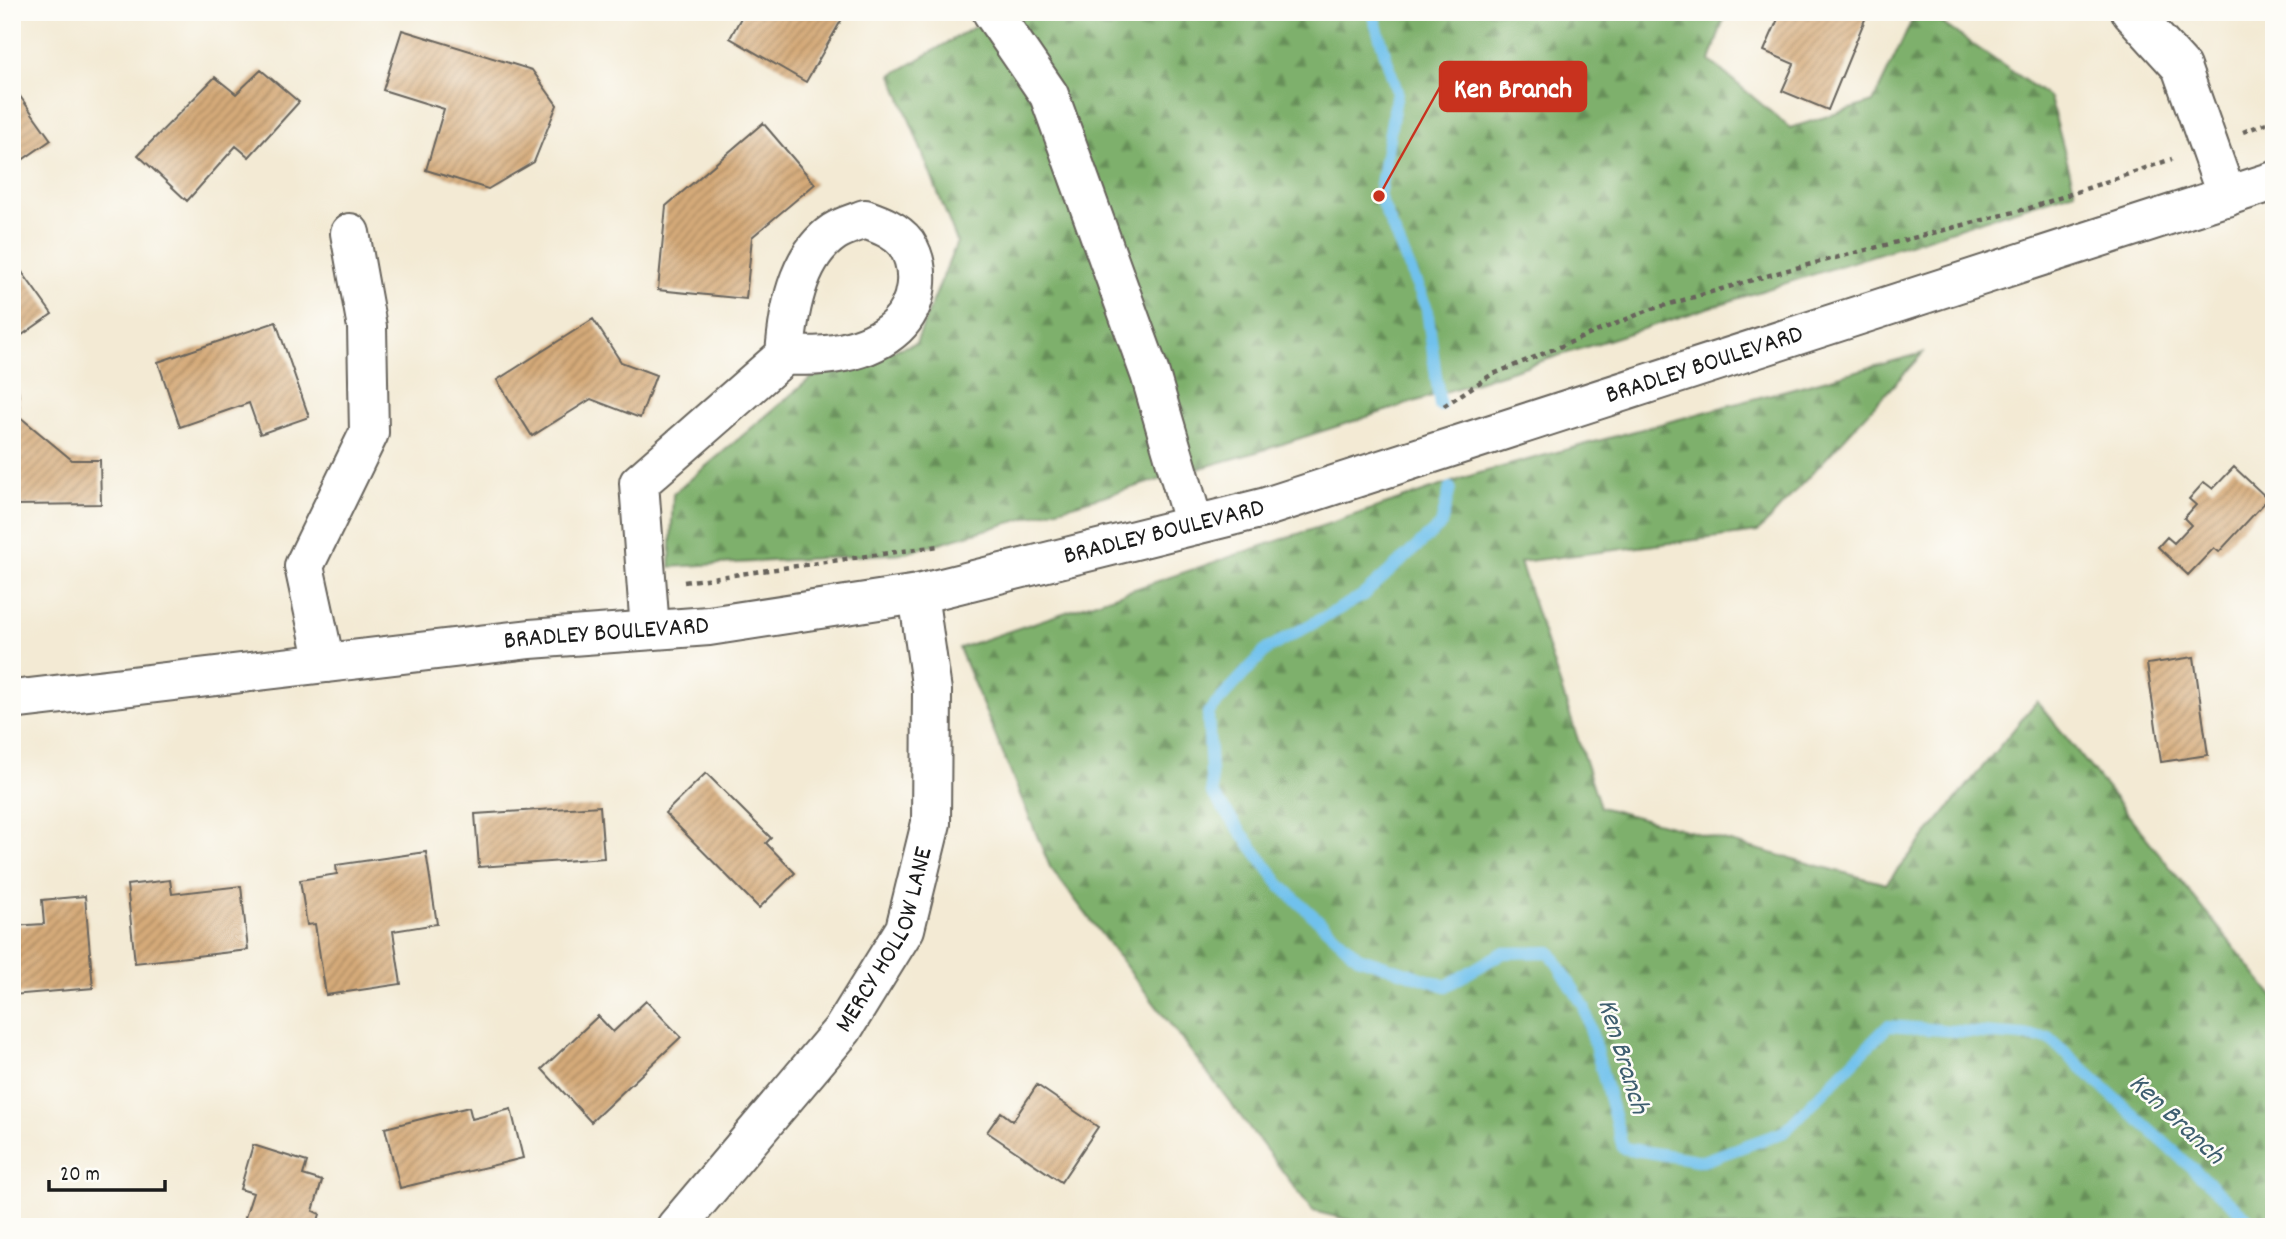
<svg xmlns="http://www.w3.org/2000/svg" width="2286" height="1239" font-family="Dekko,sans-serif">
<defs>
<pattern id="forest-firs" width="22" height="20" patternUnits="userSpaceOnUse" patternTransform="scale(1.75)"><rect width="22" height="20" fill="#7eb06c"/><path d="M5 1l3.5 6h-7zM16 11l3.5 6h-7z" fill="#668e58"/></pattern>
<pattern id="building-hatch" width="6" height="6" patternUnits="userSpaceOnUse" patternTransform="scale(1.75)"><rect width="6" height="6" fill="#d5aa79"/><path d="M-1 1l2-2M0 6l6-6M5 7l2-2" fill="none" stroke="#ac8a62"/></pattern>
</defs>
<rect width="100%" height="100%" fill="#fdfcf7"/>
<filter id="ink" filterUnits="userSpaceOnUse"><feTurbulence type="fractalNoise" baseFrequency=".0143" numOctaves="2"/><feDisplacementMap in="SourceGraphic" scale="14" xChannelSelector="R" yChannelSelector="G"/><feConvolveMatrix kernelMatrix="1 2 1 2 8 2 1 2 1" color-interpolation-filters="sRGB"/></filter>
<filter id="wash" filterUnits="userSpaceOnUse"><feTurbulence type="fractalNoise" baseFrequency=".00686" numOctaves="4" result="noise"/><feDisplacementMap in="SourceGraphic" scale="28" xChannelSelector="R" yChannelSelector="G"/><feGaussianBlur stdDeviation="1.57" result="paint"/><feColorMatrix in="noise" values="0 0 0 0 0 0 0 0 0 0 0 0 0 0 0 0 0 1.4 0 .05"/><feComposite in="paint" operator="in"/></filter>
<g filter="url(#wash)">
<rect width="100%" height="100%" fill="#f3ead4"/>
<path fill="url(#forest-firs)" stroke="#4d6644" stroke-width="2" d="M1000,12H1726L1710,61L1790,128L1873,102L1916,12H1926L2050,98L2075,191L1260,451L905,553L670,567L673,494L811,378L916,343L957,242L892,75Z
M1923,353L1758,532L1520,562L1600,807L1886,884L2037,701L2274,997V1227H1377L1313,1211L1050,867L959,648L1476,474Z"/>
<g fill="none" stroke-linecap="round" stroke-linejoin="round">
<path stroke="#70c1ec" stroke-width="12" d="M1372,12L1397,92L1379,196L1427,309L1440,406
M1450,488L1441,525L1362,596L1267,649L1208,713L1212,793L1281,886L1358,957L1446,986L1502,953L1550,952L1584,1006L1623,1148L1703,1161L1784,1132L1888,1026L2049,1038L2247,1218L2252,1227"/>
</g>
<g id="blocks">
<path fill="url(#building-hatch)" d="M744,12H846L806,82L730,38Z
M1781,12H1868L1828,110L1782,91L1794,64L1764,51Z
M402,30L532,70L557,105L534,162L488,189L426,170L444,109L383,90Z
M261,70L299,102L249,157L236,146L187,201L138,155L215,77L236,94Z
M12,85L51,140L12,167Z
M763,123L815,184L752,237L746,299L658,290L666,206Z
M12,258L52,314L12,342Z
M593,319L621,362L656,375L640,418L591,399L532,436L497,380Z
M276,322L309,417L260,434L249,403L180,427L158,362Z
M18,389L20,417L72,460H100L101,504L12,505V390Z
M2234,467L2268,499L2219,552L2214,548L2188,575L2158,547L2167,537L2174,543L2191,525L2184,518L2196,505L2189,499L2204,482L2213,489Z
M2194,657L2208,755L2161,762L2147,664Z
M706,773L771,838L766,843L795,873L759,908L665,813Z
M600,806L604,858L479,867L475,814Z
M426,852L437,924L393,931L401,984L326,995L315,924L307,925L300,880L337,874L336,865Z
M170,880L172,894L241,886L248,950L135,963L127,885Z
M85,896L93,988L12,995V926L44,924L42,900Z
M646,1001L681,1037L591,1122L542,1069L598,1016L613,1032Z
M1037,1085L1098,1127L1061,1182L987,1132L1001,1112L1013,1121Z
M469,1107L472,1119L511,1109L523,1158L400,1188L385,1128Z
M253,1145L307,1162L303,1175L322,1181L313,1211L320,1214L316,1227H242L253,1193L240,1189Z"/>
</g>
</g>
<g filter="url(#ink)">
<use href="#blocks" fill-opacity="0" stroke="#67645c" stroke-width="2"/>
<g fill="none" stroke-linecap="round" stroke-linejoin="round">
<g stroke="#67645c" stroke-width="42">
<g id="minor">
<path d="M992,12L1049,95L1150,374L1194,525"/>
<path d="M2131,12L2181,67L2227,197"/>
<path d="M650,630L639,483L785,355C788,313 797,257 834,232C843,226 855,223 865,219C879,224 896,230 906,243C923,269 918,306 896,327C867,354 821,358 785,355"/>
<path d="M325,663L304,566L369,433L367,327L350,233"/>
<path id="s1" d="M676,1227L843,1029L905,929L931,823L932,691L918,594"/>
</g>
</g>
<g stroke="#67645c" stroke-width="42">
<g id="major">
<path id="s2" d="M12,700L530,639L709,626L918,594L1263,508L2274,181"/>
</g>
</g>
<path stroke="#67645c" stroke-width="4.5" stroke-dasharray="5 5" stroke-linecap="butt" d="M2243,132L2274,120
M1444,406L1491,375L1649,310L1784,271L2030,208L2172,159
M684,582L938,546"/>
<use href="#minor" stroke="#fff" stroke-width="38"/>
<use href="#major" stroke="#fff" stroke-width="38"/>
</g>
</g>
<g text-anchor="middle" dominant-baseline="central" stroke-width="5" stroke-linejoin="round" paint-order="stroke">
<g font-size="26" fill="#1c1c1c" stroke="#fdfcf7">
<text stroke="none"><textPath href="#s2" startOffset="1732">BRADLEY BOULEVARD</textPath></text>
<text stroke="none"><textPath href="#s2" startOffset="1166">BRADLEY BOULEVARD</textPath></text>
<text stroke="none"><textPath href="#s2" startOffset="598">BRADLEY BOULEVARD</textPath></text>
<text stroke="none"><textPath href="#s1" startOffset="359">MERCY HOLLOW LANE</textPath></text>
</g>
<g font-size="28" font-style="italic" fill="#3e5e6f" stroke="#fdfcf7">
<text transform="translate(1621 1057) rotate(73)">Ken Branch</text>
<text transform="translate(2175 1121) rotate(43)">Ken Branch</text>
</g>
</g>
<path fill="none" stroke="#c8321e" stroke-width="2.5" d="M1379 196L1440 87"/>
<circle fill="#c8321e" stroke="#fdfcf7" stroke-width="2.5" cx="1379" cy="196" r="7"/>
<rect fill="#c8321e" stroke="#c8321e" stroke-width="2.5" x="1440" y="62" width="146" height="49" rx="7"/>
<g font-size="28" text-anchor="middle" font-weight="bold" fill="#fff">
<text x="1513" y="97">Ken Branch</text>
</g>
<rect width="2286" height="1239" fill="none" stroke="#fdfcf7" stroke-width="42"/>
<path d="M49 1180v10h116v-10" fill="none" stroke="#1c1c1c" stroke-width="3.5"/>
<text x="60" y="1180" font-size="21" fill="#1c1c1c" stroke="#fdfcf7" stroke-width="5" paint-order="stroke">20 m</text>
</svg>
